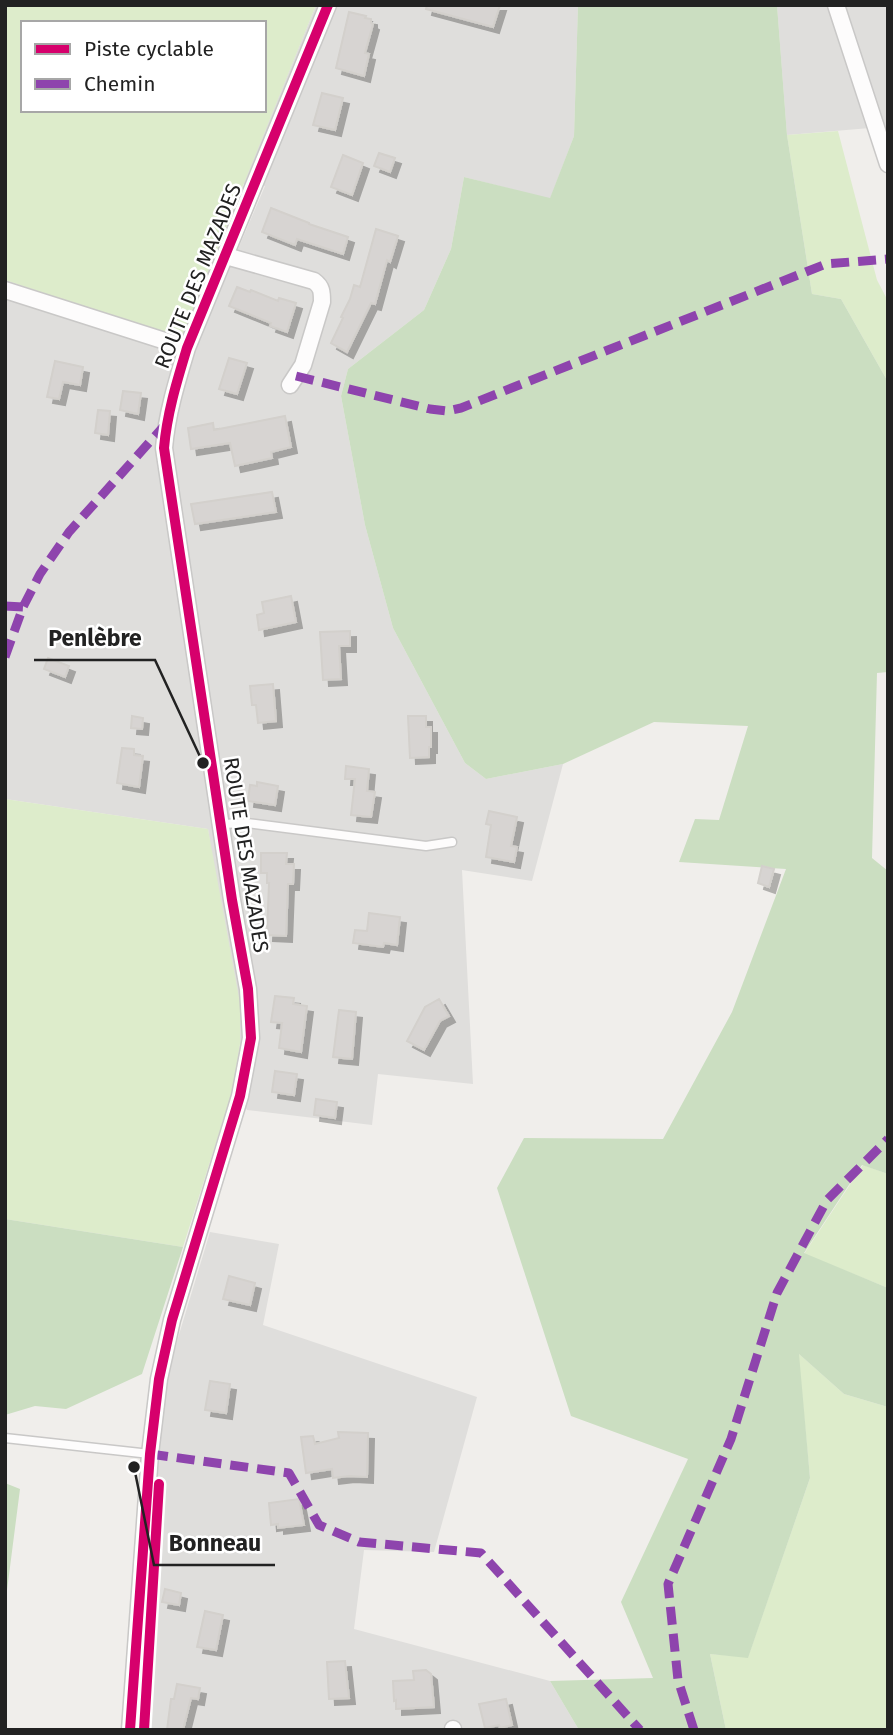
<svg xmlns="http://www.w3.org/2000/svg" width="893" height="1735" font-family="'Fira Sans',sans-serif">
<defs>
<filter id="shadow"><feDropShadow dx="6" dy="6" stdDeviation="0" flood-color="#0004"/></filter>
</defs>
<rect width="100%" height="100%" fill="#f0eeeb"/>
<path fill="#dfdedc" d="M316,5H578L574,136L550,199L464,177L451,249L424,310L348,369L341,396L365,525L393,628L465,763L486,779L563,764L532,881L462,870L473,1084L378,1074L372,1125L247,1110L233,1089L240,1044L208,829L5,799V280L197,345L265,186L243,184Z
M777,5H888V173L870,128L787,135Z
M210,1232L279,1244L263,1325L477,1397L434,1552L364,1550L354,1629L550,1681L579,1730H139L157,1468L168,1371Z"/>
<path fill="#ddeccb" fill-rule="evenodd" d="M5,5H316L181,339L5,280ZM23,23H264V110H23Z
M838,131L877,280L888,301V382L841,299L812,294L787,135Z
M5,799L208,829L240,1003V1044L233,1089L183,1247L5,1219Z
M863,1165L888,1174V1288L804,1254Z
M798,1353L844,1394L888,1407V1730H726L710,1654L748,1657L810,1478Z"/>
<path fill="#cbdec1" d="M578,5H777L787,135L812,294L841,299L888,382V672L877,673L872,858L888,871V1174L862,1165L804,1253L888,1288V1407L844,1394L799,1354L810,1478L748,1658L710,1654L726,1730H579L550,1681L653,1678L621,1602L688,1459L571,1416L497,1188L524,1138L663,1139L732,1012L786,869L679,862L695,819L719,820L748,726L654,722L563,764L486,779L465,763L393,628L365,525L341,396L348,369L424,310L451,249L464,177L550,198L574,136Z
M5,1219L183,1247L142,1374L66,1409L35,1406L5,1415Z
M5,1483L20,1489L5,1606Z"/>
<path fill="#d7d4d2" stroke="#d3d0cc" stroke-width="2" filter="url(#shadow)" d="M427,5H500L493,27L426,9Z
M349,12L366,16L365,18L371,19V23L373,24L365,53L369,54L364,76L336,68Z
M322,93L343,98L335,130L313,125Z
M379,153L395,158L390,172L374,166Z
M343,155L363,163L352,195L331,187Z
M271,208L309,223V224L348,237L343,254L297,239L295,245L262,232Z
M376,229L398,236L390,262L387,260L375,304L371,303L347,352L331,343L343,318L341,317L350,299L354,285L360,287Z
M237,287L250,292L251,290L278,301L279,298L296,303L287,332L270,326L271,323L229,306Z
M229,358L247,363L237,394L219,389Z
M55,361L83,367L80,385L63,382L59,399L47,397Z
M123,391L141,393L138,414L120,410Z
M98,410L110,411L108,435L95,433Z
M285,416L291,447L271,452L272,458L235,466L230,443L191,449L188,428L213,423L214,430Z
M272,492L276,512L195,524L191,504Z
M291,596L296,622L259,630L257,615L264,613L262,602Z
M350,631V646H339L341,679L323,680L320,632Z
M48,658L69,666L65,677L44,669Z
M273,684L276,721L258,723L256,705H252L250,686Z
M132,716L143,718L142,729L131,728Z
M408,716H426V727H431V747H429V757L410,758Z
M122,748L134,749V755L143,756L139,787L117,783Z
M346,766L369,769L367,791L375,792L371,817L351,815L355,779H345Z
M257,782L278,786L275,805L248,801L250,785L257,786Z
M489,811L517,817L511,846L517,847L514,862L486,857L491,825L486,824Z
M261,853H287L286,864H294L293,884H288L286,936L267,935L269,883H267V873H261Z
M762,866L774,869L769,887L758,883Z
M369,913L400,917L397,945L384,943L383,947L353,943L355,930L367,931Z
M275,996L294,998L293,1004L307,1006L301,1052L279,1048L282,1023L271,1022Z
M439,999L449,1016L440,1021L424,1050L407,1041L425,1007Z
M339,1010L356,1012L352,1059L333,1057Z
M275,1071L297,1074L294,1095L272,1092Z
M316,1099L337,1102L335,1118L314,1115Z
M229,1276L255,1283L250,1305L223,1299Z
M210,1381L230,1384L226,1413L205,1410Z
M338,1432L368,1433L367,1477L349,1476L333,1478L332,1469L306,1473L301,1437L313,1436L315,1444L339,1438Z
M299,1499L304,1525L278,1528V1524L271,1525L269,1503Z
M165,1589L181,1593L179,1605L162,1602Z
M205,1611L223,1615L216,1650L197,1647Z
M345,1661L349,1698L329,1699L327,1662Z
M426,1670L431,1674L434,1707L396,1709V1700L394,1701L393,1681L414,1680L413,1671Z
M177,1684L200,1688L198,1699L191,1698L183,1730H167L171,1699H174Z
M506,1699L512,1725L500,1728L499,1725L485,1728L479,1704Z"/>
<g fill="none" stroke-linecap="round" stroke-linejoin="round">
<g stroke="#c9c8c7" stroke-width="11">
<path id="service" d="M221,824L247,823L426,846L452,842
M5,1438L150,1454"/>
</g>
<g stroke="#c9c8c7" stroke-width="19">
<path id="minor" d="M836,5L888,164
M226,256L314,281C322,287 322,292 322,302L303,365L290,385
M5,290L187,348
M453,1729V1730
M130,1730L150,1454L159,1379L172,1320L240,1096L251,1038L248,989L232,900L164,448C167,413 177,381 187,348L328,5"/>
</g>
<use href="#service" stroke="#fdfcfc" stroke-width="8"/>
<use href="#minor" stroke="#fdfcfc" stroke-width="16"/>
<path stroke="#8e44ad" stroke-width="9" stroke-dasharray="18 9" stroke-linecap="butt" d="M296,376L430,409L447,411L461,408L826,264L888,259
M5,606L23,607
M5,657L23,607L40,574L69,532L164,426
M150,1454L289,1473L319,1525L359,1542L481,1553L640,1730
M694,1730L678,1680L668,1584L731,1439L777,1293L827,1200L888,1139"/>
<g stroke="#fff" stroke-width="15">
<path id="cycleway" d="M130,1730L150,1454L159,1379L172,1320L240,1096L251,1038L248,989L232,900L164,448C167,413 177,381 187,348L328,5
M144,1730L159,1484"/>
</g>
<use href="#cycleway" stroke="#d6006c" stroke-width="10"/>
</g>
<g text-anchor="middle" dominant-baseline="central" stroke-width="5" stroke-linejoin="round" paint-order="stroke">
<g font-size="21" fill="#222" stroke="#fff">
<text transform="translate(198 276) rotate(-68)">ROUTE DES MAZADES</text>
<text transform="translate(246 855) rotate(81)">ROUTE DES MAZADES</text>
</g>
</g>
<path fill="none" stroke="#222" stroke-width="2.5" d="M203 763L155 660H34M134 1467L154 1565H275"/>
<g fill="#222" stroke="#fff" stroke-width="2.5">
<circle cx="203" cy="763" r="7"/>
<circle cx="134" cy="1467" r="7"/>
</g>
<g font-size="23" text-anchor="middle" font-weight="bold" fill="#222" stroke="#fff" stroke-width="5" stroke-linejoin="round" paint-order="stroke">
<text x="95" y="646">Penlèbre</text>
<text x="215" y="1551">Bonneau</text>
</g>
<rect width="893" height="1735" fill="none" stroke="#222222" stroke-width="14"/>
<rect x="21" y="21" width="245" height="91" fill="#ffffff" stroke="#a7a7a7" stroke-width="2"/>
<rect x="35" y="44" width="35" height="10" fill="#d6006c" stroke="#a7a7a7" stroke-width="2"/>
<text x="84" y="56" font-size="21" fill="#222222">Piste cyclable</text>
<rect x="35" y="79" width="35" height="10" fill="#8e44ad" stroke="#a7a7a7" stroke-width="2"/>
<text x="84" y="91" font-size="21" fill="#222222">Chemin</text>
</svg>
